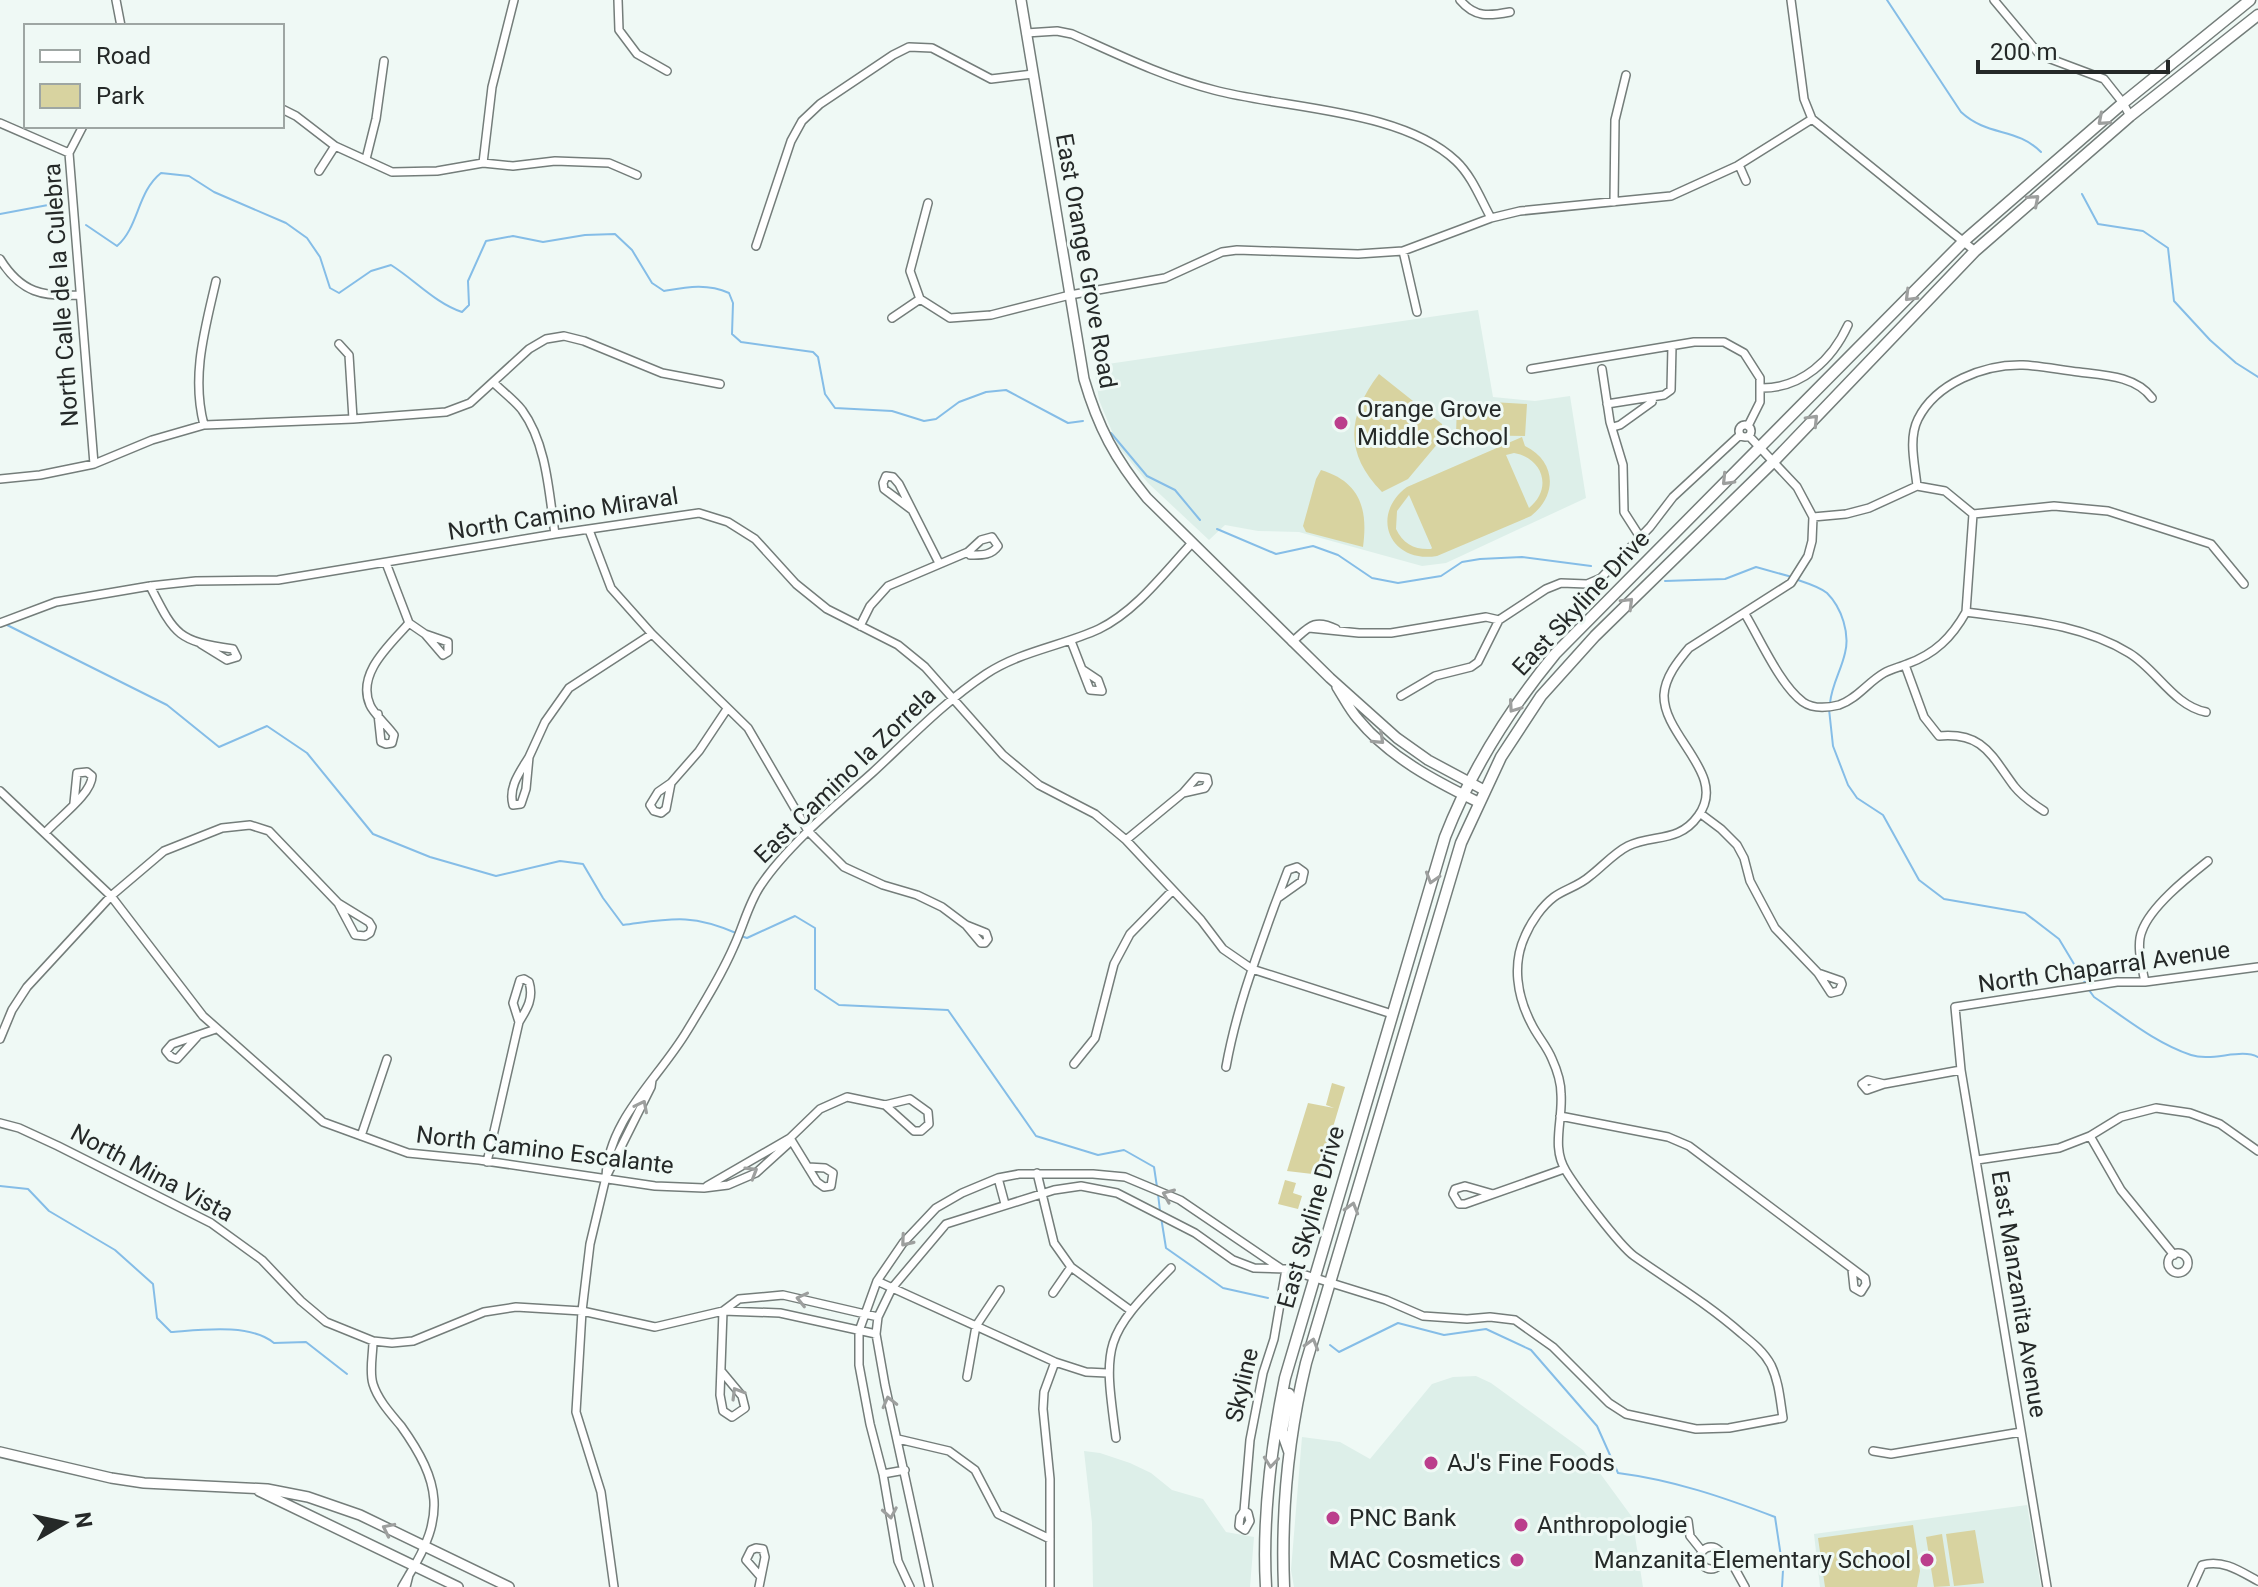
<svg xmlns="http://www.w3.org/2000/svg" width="2258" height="1587" font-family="Roboto,sans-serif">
<rect width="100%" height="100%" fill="#eff9f5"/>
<path fill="#ddefe9" d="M1478,310L1493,397L1535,401L1570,396L1586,498L1446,563L1422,566L1299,532L1258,531L1225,525L1209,540L1148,483L1118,446L1099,400L1094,366Z
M1476,1376L1491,1383L1583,1450L1632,1517L1643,1587H1294L1291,1570L1302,1437L1340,1442L1370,1459L1432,1384L1453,1377Z
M1084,1451L1100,1453L1130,1463L1151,1473L1172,1490L1203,1499L1226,1532L1254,1537L1250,1587H1093L1092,1523Z
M2027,1505L2041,1587H1820L1814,1534Z"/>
<path fill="#d8d3a0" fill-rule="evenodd" d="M1379,374L1442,424L1444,436L1408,479L1382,492C1344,453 1347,416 1379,374Z
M1492,402L1527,404L1525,436L1456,435L1457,403L1492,405Z
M1522,437L1525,446C1556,461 1558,495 1531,516L1437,556C1390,564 1369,515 1407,487ZM1514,453C1543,458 1553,489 1529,508L1506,455ZM1409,495L1432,548L1431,549C1415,550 1403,544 1396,529L1397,511Z
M1321,470C1361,482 1368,510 1363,547L1306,532L1303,526L1316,479Z
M1332,1083L1345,1087L1328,1144L1327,1160L1321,1175L1287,1171L1308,1103L1334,1108L1326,1105Z
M1285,1180L1296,1183L1293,1193L1302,1196L1298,1209L1278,1204Z
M1913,1525L1920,1571L1917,1587H1825L1818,1538Z
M1975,1530L1984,1583L1954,1586L1946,1534Z
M1942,1534L1950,1586L1934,1587L1926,1537Z"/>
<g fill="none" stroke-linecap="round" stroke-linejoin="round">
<path stroke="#85bde7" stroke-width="2" d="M1887,0L1961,112C1988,137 2016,127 2041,152
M2082,194L2098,224L2143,231L2168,248L2174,301L2210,340L2236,363L2258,377
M0,214L48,205L64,212
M86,225L117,246C139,227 137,192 161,173L189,176L214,192L286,223L307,238L320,257L330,288L339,293L371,271L391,265C415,280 435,303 462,312L469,305L468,281L486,241L513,236L543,242L585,235L615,234L632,250L652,283L664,291C687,287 707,283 729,293L733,303L732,334L741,342L813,352L818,357L825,394L835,408L892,411L924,421L936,419L959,402L986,392L1006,390L1068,423L1083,421
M1111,433L1147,476L1175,490L1200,520
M1217,529L1276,554L1313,546L1338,555L1372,578L1398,583L1441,576L1462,562L1480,559L1522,557L1591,566
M1798,580C1807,583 1820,587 1827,593C1842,608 1850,634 1845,653C1841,671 1832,684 1830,703
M1665,581L1725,579L1756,567L1792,577
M3,623L167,705L219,747L267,726L307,753L373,834L430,857L496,876L560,861L583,864L603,898L623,925C670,919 690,913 736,933
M1829,709L1833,746L1848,785L1857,798L1883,815L1919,880L1944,899L2025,913L2059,939L2086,984
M741,936L747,938L795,916L815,928V989L839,1005L948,1010L1036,1136L1098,1155L1124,1150L1154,1167L1157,1187
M2089,990L2094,997C2124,1017 2155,1043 2191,1055C2212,1062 2241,1048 2258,1057
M0,1186L28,1189L49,1211L115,1250L153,1284L157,1318L171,1332C200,1330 250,1323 274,1343L306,1342L347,1374
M1158,1194L1160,1211
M1161,1217L1166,1248L1223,1288L1268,1298
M1330,1345L1339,1352L1398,1323L1444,1335L1486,1329L1531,1350L1597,1426L1618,1473C1673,1480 1723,1497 1775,1517L1783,1570L1782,1587"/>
<g stroke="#747d7a" stroke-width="10">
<path id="minor" d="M116,0L121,26
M618,0L619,30L637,54L667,71
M1460,0C1475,18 1489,16 1510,12
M1791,0L1804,99L1812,119L1975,251
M1994,0L2040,55L2104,79L2123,103L2130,116
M1026,33L1057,31L1072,34C1119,55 1164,77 1214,90C1285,109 1401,109 1456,161C1472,176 1481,200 1491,218
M282,109L296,116L335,146L392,172L437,171L483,163L513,166L555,161L609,163L637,175
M0,123L69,153
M83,126L69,153L94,464
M366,159L376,119L384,61
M483,163L492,87L514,0
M1739,165L1746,181
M319,171L335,146
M1614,202L1615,120L1626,75
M928,203L910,271L920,299L950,318L991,315L1070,295L1165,278L1222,252L1237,250L1358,254L1403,251L1491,218L1520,211L1671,196L1737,166L1812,119
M756,246L791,141L802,121L820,104L893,55L909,47L932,48L991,79L1033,74
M1403,251L1417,312
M0,259C21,293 43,297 80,295
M892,318L920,299
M339,344L349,355L353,419
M1531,369L1694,342H1724L1744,353L1760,378V402L1748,426
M1602,369L1610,422L1623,465L1624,512L1640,537
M494,383C503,392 514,400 522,410C547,444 549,494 555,534
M1762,388C1802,388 1832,360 1848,325
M1607,404L1664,395L1671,390L1672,346
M1739 431a6 6 0 1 1 12 0a6 6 0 1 1-12 0Z
M204,425C191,376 205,329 216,281
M1613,427L1620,425L1652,402L1653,397
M0,479L40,475L94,464L152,440L204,425L353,419L446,412L470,403L529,349L546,339L564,336L584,341L662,373L720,384
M1917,486C1915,465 1908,439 1918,419C1936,383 1984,364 2023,365C2042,366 2061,370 2079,372C2104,375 2136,376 2152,398
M912,510L884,489L883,483L886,476L893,477L899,484L939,563
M1973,514L2054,506L2108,511L2211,544L2244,584
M1813,517L1846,514L1869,508L1917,486L1945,491L1973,514
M589,530L611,588L652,634L748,728L808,831L844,867L883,885L917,895L942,907L966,925L986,933L988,939L985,943H981L966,925
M150,586C175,635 177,641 233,649L237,657L227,660L201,644
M1966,612C2021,620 2080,623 2129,653C2156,669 2174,706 2206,712
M1745,614C1760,639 1780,685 1803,702C1813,709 1827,708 1839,705C1857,699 1868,682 1884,673C1891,669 1900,667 1907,664C1935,654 1952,637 1966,612L1973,514
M0,623L56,602L150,586L196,581L278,580L555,534L699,513L728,522L755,539L796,584L827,609L898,645L925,667L1003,755L1039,785L1095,814L1126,840L1201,920L1223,949L1252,969L1392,1014
M409,623L425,634L443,655L448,652V642L425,634
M860,626L870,606L888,586L968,552L981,540L992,537L998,546C991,556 981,555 970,555L968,552
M1309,628L1359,633H1391L1486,617L1499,620L1546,589L1561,583L1587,584L1601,578L1650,527L1673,497L1740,435
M1071,641L1090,690L1102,691L1098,680L1083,670
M1292,642C1309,627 1314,618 1336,629
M1905,665L1924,717L1939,736C1983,732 1991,755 2014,786C2022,796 2033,804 2044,811
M1401,696L1435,676L1471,667L1478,662L1499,620
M378,714L381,742L386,744L392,743L394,735C388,726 373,713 370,705C356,673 391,644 409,623L386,563
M529,757C520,772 508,787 513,805L521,804L526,789L529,757L545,722L569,688L652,634
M671,783L658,792L650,805L654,811L661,813L666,809L671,783L699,751L727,709
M0,791L111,896L203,1016L323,1122L408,1153L479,1160L655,1186L704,1188L728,1185L756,1173L788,1144L790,1138
M1701,814L1721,829L1737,845L1744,858L1750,881L1775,928L1818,973L1831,993L1839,991L1842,984L1841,981L1818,973
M45,833C57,819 92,794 92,776L87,772L77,773L74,803
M1126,840L1183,793L1205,788L1208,783L1207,778L1197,777L1183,793
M2145,982C2142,967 2136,945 2142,931C2151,906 2188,877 2208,861
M197,1037L177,1059L171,1057L166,1051L172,1044L216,1029
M0,1039L12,1010L27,987L111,896L164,851L222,828L250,825L269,831L338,903L369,922L372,927L370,933L365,936L355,935L338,903
M1074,1064L1095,1038L1114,964L1130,934L1172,891
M1226,1067C1236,1011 1255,960 1274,907L1288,870L1297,867L1304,872L1302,881L1278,898
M652,1080L651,1087L606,1177C608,1120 659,1078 687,1031C704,1003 721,976 734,946C743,927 749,902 761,885C787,846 836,805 872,773C909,739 944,702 986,674C1021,651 1062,646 1099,629C1136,611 1164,573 1192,543
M1884,1084L1868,1080L1862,1084L1867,1090L1884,1084L1961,1070
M1560,1116L1668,1137L1689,1146L1865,1278L1866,1284L1861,1292L1854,1288L1852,1269
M0,1123L19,1128L58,1146L211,1223L262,1260L301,1301L326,1322L373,1341L392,1343L413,1341L484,1312L516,1307L582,1311L655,1327L723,1311L780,1313L876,1334
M361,1136L387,1059
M2090,1136L2121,1190L2174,1255
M790,1138L817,1182L824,1187L831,1186L833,1173L825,1168L808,1167
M1977,1160L2059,1148L2090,1136L2121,1117L2156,1108L2190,1113L2220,1124L2258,1151
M487,1162L519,1022C527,1009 534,998 529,982L524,979L520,980L513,1003L519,1022
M1037,1173L1054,1243L1071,1267L1130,1310
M606,1177L590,1244L582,1311L576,1412L601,1492L614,1587
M998,1178L1005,1204
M707,1186L790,1138L820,1109L847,1097L885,1105L910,1099L928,1112L929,1124L921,1131H914L885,1105
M1493,1194L1465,1186L1455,1189L1453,1194L1459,1204H1465L1564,1169
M2168 1263a10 10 0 1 1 20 0a10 10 0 1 1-20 0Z
M877,1281L1055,1362L1086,1372L1107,1373
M1053,1293L1071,1267
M723,1311L739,1299L783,1295L878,1317
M373,1341C373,1355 369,1371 373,1384C378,1400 391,1414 401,1426C441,1482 446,1516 409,1575
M722,1372L742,1396L745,1408L732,1417L723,1411L720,1395L723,1311
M967,1377L976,1326L1000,1290
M1116,1438C1103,1343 1103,1337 1171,1268
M898,1439L949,1451L975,1470L998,1514L1050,1539
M1873,1451L1891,1454L2021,1432
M883,1474L905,1470
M1244,1511L1248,1513L1250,1521L1245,1530L1239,1526L1240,1517L1244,1511L1250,1440L1263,1373L1274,1339L1286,1269
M1688,1521L1690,1536L1702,1551
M1700 1558a11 11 0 1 1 22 0a11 11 0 1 1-22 0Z
M1722,1561L1734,1567L1745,1587
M402,1587L409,1575L406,1587
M759,1587L765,1557L763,1549L756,1548L751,1550L746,1560L760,1576
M910,1587L898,1561L883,1474L870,1424L859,1365V1331L877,1281L903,1243L936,1208L962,1193L998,1178L1019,1174H1093L1125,1177L1180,1200L1280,1268
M929,1587L885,1385L876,1334L878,1317L892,1288L946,1224L1054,1190L1081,1186L1117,1193L1195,1233L1233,1260L1254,1268L1286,1269L1386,1300L1423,1316L1467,1319L1490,1317L1515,1320L1553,1347L1609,1403L1626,1414L1696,1429L1729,1428L1783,1418C1780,1399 1779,1382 1771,1365C1764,1352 1753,1343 1742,1334C1708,1304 1671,1282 1634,1256C1619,1245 1577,1189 1566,1171C1551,1147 1563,1121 1561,1094C1561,1083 1557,1070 1552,1059C1547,1046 1537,1036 1531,1023C1517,996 1512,964 1525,936C1531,922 1542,906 1554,897C1565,889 1579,886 1590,876C1602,867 1614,853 1628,846C1653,834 1679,843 1698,816C1729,775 1663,737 1664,695C1665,677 1678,661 1689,648L1791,583L1808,556L1812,541L1813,517L1797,487L1749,436
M1050,1587V1479L1043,1409L1044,1392L1055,1362
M2047,1587L1961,1070L1955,1007L2117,982H2145L2258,967
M2192,1587L2202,1565C2223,1559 2240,1571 2258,1581"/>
</g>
<g stroke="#747d7a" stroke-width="12">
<path id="secondary" d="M1021,0L1084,379C1098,427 1115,459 1147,498L1330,678L1397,738L1428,760L1484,790
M1337,687C1344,698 1350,710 1358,719C1389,757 1435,781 1478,802
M0,1452L111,1478L144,1483L267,1489L308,1497L360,1515L509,1587
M259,1491L458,1587"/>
</g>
<g stroke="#747d7a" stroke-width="13">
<path id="primary" d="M1289,1394L1282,1431L1289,1451
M1266,1587C1262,1517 1271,1447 1285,1378L1445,837C1472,768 1509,710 1555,654L1965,240L2123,103L2250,0
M1284,1587C1281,1511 1288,1437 1306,1363L1461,843L1501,757L1541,696L1595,636L1773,462L1975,251L2130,116L2258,15"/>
</g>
<use href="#minor" stroke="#fff" stroke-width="7"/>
<use href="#secondary" stroke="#fff" stroke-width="9"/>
<use href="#primary" stroke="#fff" stroke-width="10"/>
</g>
<defs><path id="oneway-chevron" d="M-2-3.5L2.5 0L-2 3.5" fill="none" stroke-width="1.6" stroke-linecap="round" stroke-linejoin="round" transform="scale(2)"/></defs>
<g stroke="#9d9f9e">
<use href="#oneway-chevron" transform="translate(2103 120) rotate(139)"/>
<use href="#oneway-chevron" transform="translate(2034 200) rotate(-41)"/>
<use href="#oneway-chevron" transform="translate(1910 296) rotate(135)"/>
<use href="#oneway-chevron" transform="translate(1813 420) rotate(-46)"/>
<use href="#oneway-chevron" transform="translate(1727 480) rotate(134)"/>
<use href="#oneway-chevron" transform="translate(1628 603) rotate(-45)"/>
<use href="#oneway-chevron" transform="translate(1514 707) rotate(125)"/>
<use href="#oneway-chevron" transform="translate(1379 739) rotate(43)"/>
<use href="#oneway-chevron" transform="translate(1432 878) rotate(107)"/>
<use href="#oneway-chevron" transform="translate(642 1106) rotate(-63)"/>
<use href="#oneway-chevron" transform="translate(752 1172) rotate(-31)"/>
<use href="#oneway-chevron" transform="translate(1168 1195) rotate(-157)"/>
<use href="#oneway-chevron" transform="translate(1352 1208) rotate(-74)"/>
<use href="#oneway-chevron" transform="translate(906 1241) rotate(130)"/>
<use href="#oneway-chevron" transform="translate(802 1299) rotate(-167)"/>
<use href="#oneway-chevron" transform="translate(1312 1344) rotate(-74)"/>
<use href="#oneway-chevron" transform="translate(737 1393) rotate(-121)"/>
<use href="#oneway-chevron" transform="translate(889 1402) rotate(-104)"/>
<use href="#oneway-chevron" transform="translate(1271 1462) rotate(96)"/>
<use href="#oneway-chevron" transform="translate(890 1513) rotate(80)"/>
<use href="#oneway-chevron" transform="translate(388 1529) rotate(-154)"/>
</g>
<g fill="#bb3e8c" stroke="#eff9f5" stroke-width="3">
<circle cx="1341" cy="423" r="8"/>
<circle cx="1431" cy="1463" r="8"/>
<circle cx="1333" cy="1518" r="8"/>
<circle cx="1521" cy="1525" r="8"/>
<circle cx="1517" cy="1560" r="8"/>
<circle cx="1927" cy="1560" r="8"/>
</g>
<g text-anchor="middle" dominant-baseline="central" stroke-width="6" stroke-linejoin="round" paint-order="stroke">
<g font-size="24" fill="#252928" stroke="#eff9f5">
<text transform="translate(1086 261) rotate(80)">East Orange Grove Road</text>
<text transform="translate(61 295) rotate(-94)">North Calle de la Culebra</text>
<text transform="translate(563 514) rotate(-9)">North Camino Miraval</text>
<text transform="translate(1581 603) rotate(-47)">East Skyline Drive</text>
<text transform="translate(845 775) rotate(-44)">East Camino la Zorrela</text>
<text transform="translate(2104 967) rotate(-8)">North Chaparral Avenue</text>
<text transform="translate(545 1150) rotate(7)">North Camino Escalante</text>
<text transform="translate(152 1173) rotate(28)">North Mina Vista</text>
<text transform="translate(1311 1217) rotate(-74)">East Skyline Drive</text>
<text transform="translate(2019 1294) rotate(81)">East Manzanita Avenue</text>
<text transform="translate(1242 1385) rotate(-77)">Skyline</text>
</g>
<g font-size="24" fill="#252928" stroke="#eff9f5" text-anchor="start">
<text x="1357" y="409">Orange Grove<tspan x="1357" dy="28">Middle School</tspan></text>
<text x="1447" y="1463">AJ's Fine Foods</text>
<text x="1349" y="1518">PNC Bank</text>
<text x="1537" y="1525">Anthropologie</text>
<text x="1501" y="1560" text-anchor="end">MAC Cosmetics</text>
<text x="1911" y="1560" text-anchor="end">Manzanita Elementary School</text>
</g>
</g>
<rect x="24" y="24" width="260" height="104" fill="#eff9f5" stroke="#9ea6a3" stroke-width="2"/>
<rect x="40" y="50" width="40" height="12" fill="#ffffff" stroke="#9ea6a3" stroke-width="2"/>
<text x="96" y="64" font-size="24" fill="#252928">Road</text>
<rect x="40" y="84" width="40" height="24" fill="#d8d3a0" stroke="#9ea6a3" stroke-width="2"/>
<text x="96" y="104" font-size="24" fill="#252928">Park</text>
<g transform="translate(64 1523) rotate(81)" stroke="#eff9f5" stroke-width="6" paint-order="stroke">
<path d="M0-6L14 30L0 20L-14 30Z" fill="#252928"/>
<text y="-12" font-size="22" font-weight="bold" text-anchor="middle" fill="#252928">N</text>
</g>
<path d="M1978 60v12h190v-12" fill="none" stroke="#252928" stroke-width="4"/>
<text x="1990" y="60" font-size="24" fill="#252928" stroke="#eff9f5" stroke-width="6" paint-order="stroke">200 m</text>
</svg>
